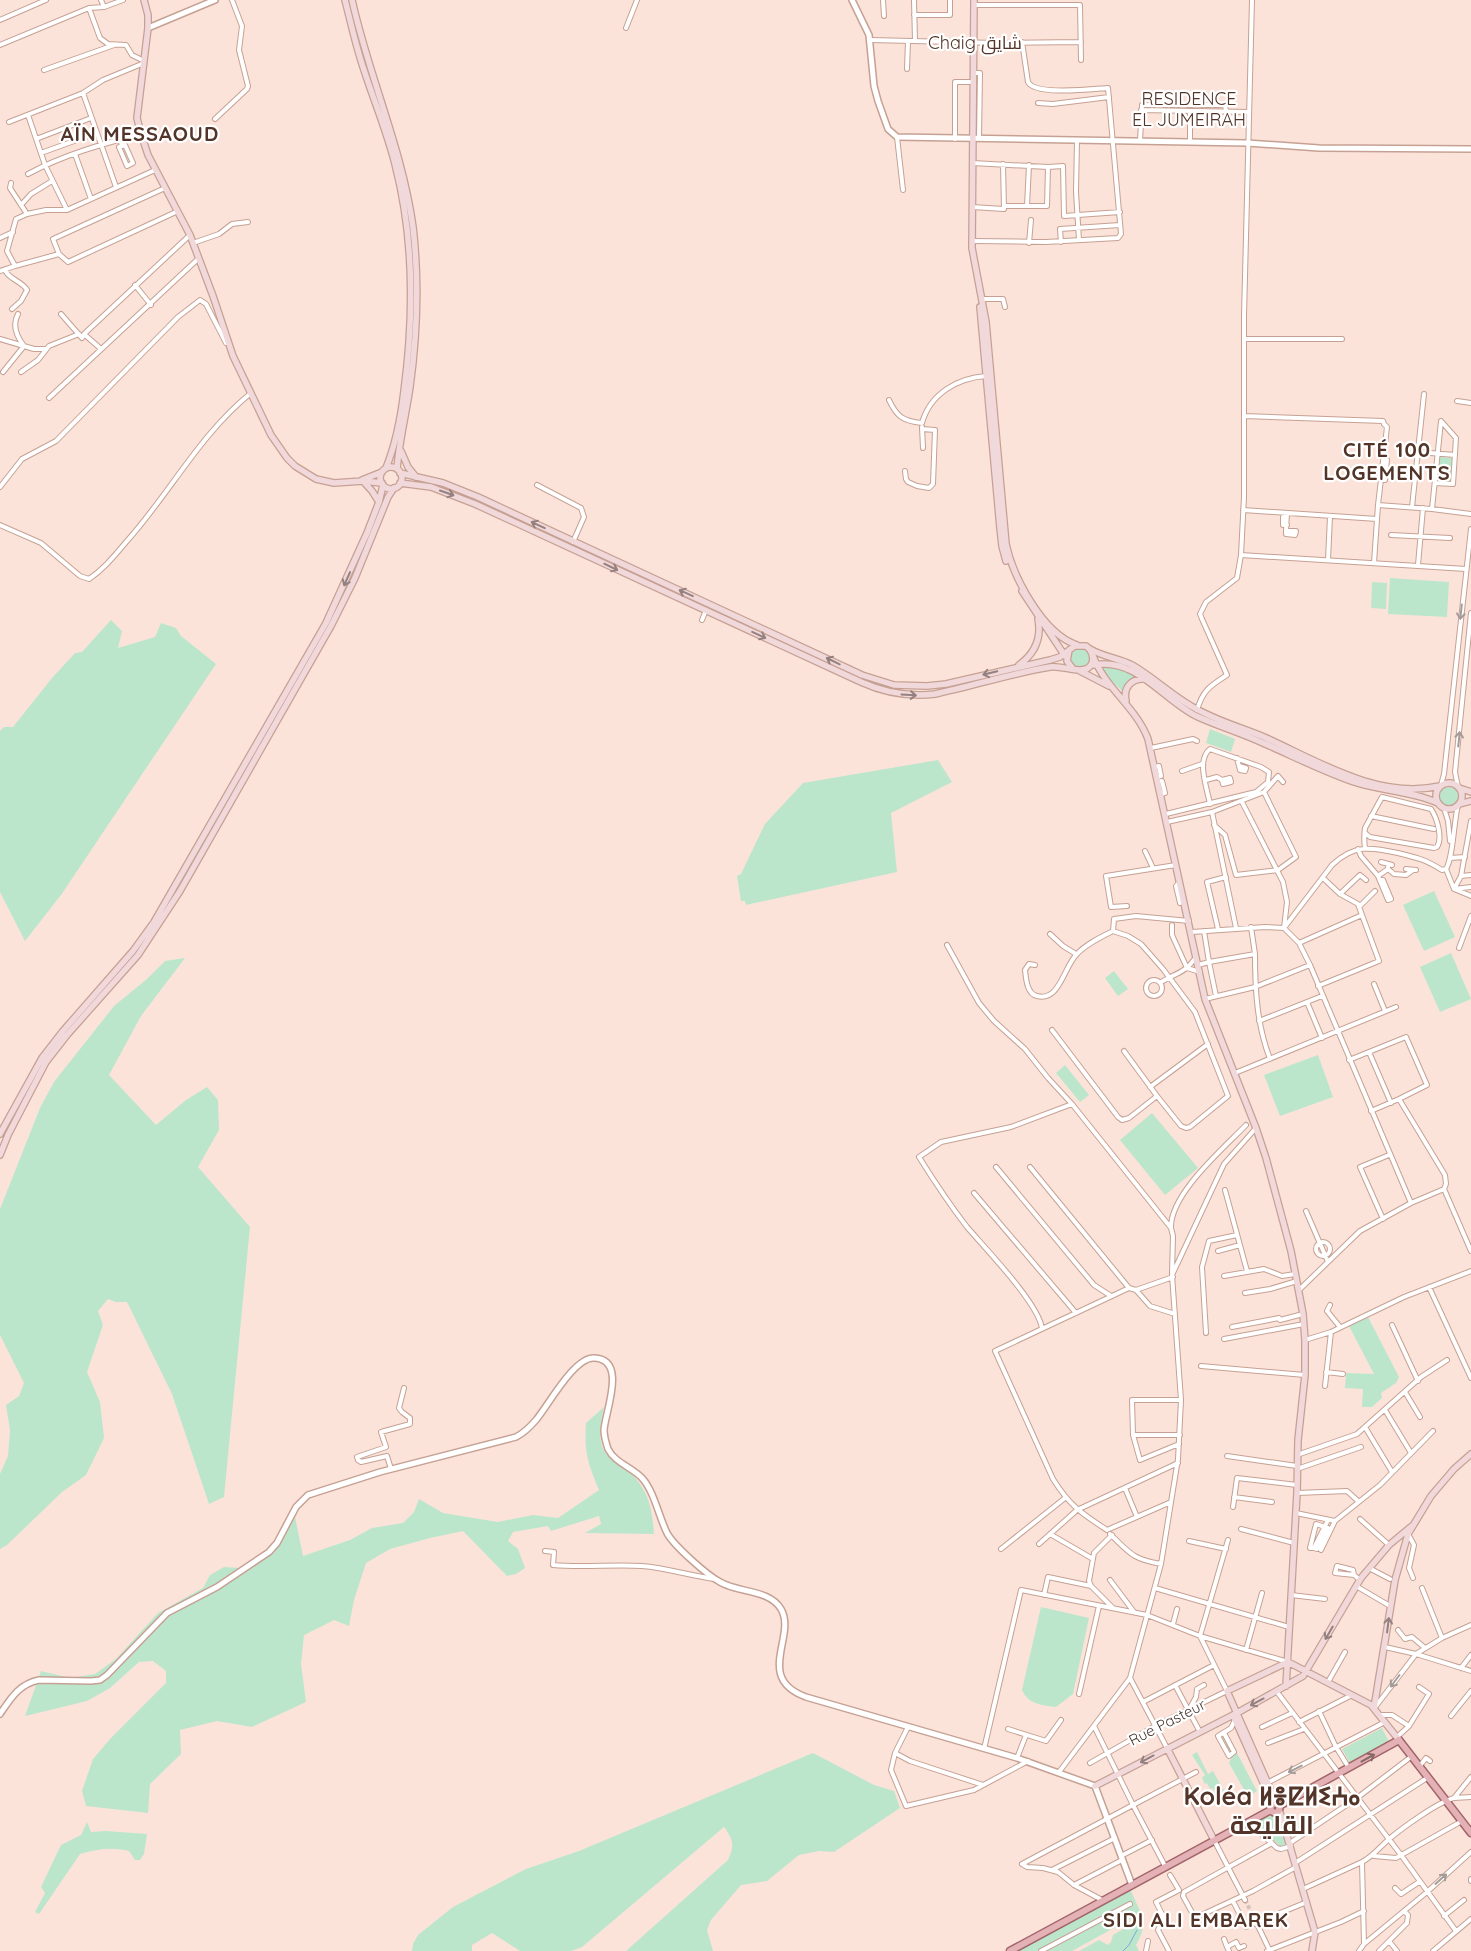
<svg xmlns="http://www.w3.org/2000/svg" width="1471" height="1951" font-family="Quicksand,Cairo,'Noto Sans Tifinagh',sans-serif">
<rect width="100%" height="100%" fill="#fbe3da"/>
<path fill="#bbe6cc" d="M1439,457L1452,458L1450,482L1437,481Z
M1390,578L1449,582L1447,617L1388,614Z
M1372,582L1387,583L1386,609L1371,608Z
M111,620L122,631L118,648L155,637L161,623L176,628L181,636L216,664L61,895L25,941L0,892V731L4,727H13L52,678L75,653L82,652Z
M1070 658a10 10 0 1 1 20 0a10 10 0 1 1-20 0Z
M1101,667H1118L1139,677L1126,684L1123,692L1109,678Z
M1210,729L1235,739L1231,752L1206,743Z
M938,760L952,782L891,813L897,872L746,905L745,901H741L737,876L741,874L765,824L803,783Z
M1439 797a10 10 0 1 1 20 0a10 10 0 1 1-20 0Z
M1434,891L1455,937L1424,951L1403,905Z
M1451,953L1471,999L1440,1012L1420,967Z
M185,958L141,1016L109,1075L156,1125L186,1100L207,1087L218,1100L219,1130L198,1167L250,1227L224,1497L209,1504L172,1394L127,1302H116L108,1299L98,1311L103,1325L87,1372L100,1402L104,1438L86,1475L62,1492L7,1545L0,1549V1474L8,1456L10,1430L6,1405L19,1396L24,1383L0,1335V1209L40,1108L54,1082L114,1006L147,979L165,961Z
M1114,971L1128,989L1118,996L1105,978Z
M1318,1055L1333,1097L1280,1116L1264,1075Z
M1065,1065L1089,1095L1080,1102L1056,1073Z
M1152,1113L1198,1168L1165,1195L1120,1140Z
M1368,1317L1399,1377L1396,1383L1381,1393L1382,1398L1372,1407H1362L1363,1389L1345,1388L1346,1373L1374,1374L1349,1326Z
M604,1407C601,1420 597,1440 605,1452C609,1459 620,1464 626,1469C648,1488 652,1506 654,1534L585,1533L601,1524L599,1516L551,1531L548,1526L513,1532L508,1541L518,1549L525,1568L516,1574L507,1576L463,1531L430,1538L390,1549L366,1563L354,1600L349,1626L334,1620L304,1635L301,1664L306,1702L252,1727L217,1721L180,1730L181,1754L150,1784L148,1813L86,1806L82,1791L93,1759L110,1739L166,1683V1671L153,1661L139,1662L110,1688L87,1701L25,1716L41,1671L70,1678L95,1674L116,1659L158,1613L203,1588L210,1575L224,1567L241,1568L274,1553L295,1517L303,1556L350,1540L372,1528L403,1523L414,1512L419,1499L443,1513L498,1522L533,1515L558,1518L599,1490C588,1463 584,1453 586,1423Z
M1041,1607L1089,1618L1073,1694L1056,1707C1041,1705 1028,1704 1022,1690Z
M1382,1728L1389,1742L1350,1763L1342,1749Z
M1226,1732L1257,1791L1248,1797L1229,1763L1231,1759L1219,1737Z
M1197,1752L1208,1774L1213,1771L1229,1800L1222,1805L1212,1788L1210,1789L1207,1783L1205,1784L1202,1778L1205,1775L1192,1755Z
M813,1753L874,1785L894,1791L900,1808L834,1852L819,1851L799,1855L767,1881L741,1885L711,1920L707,1930L713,1951H626L728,1860C735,1846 733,1839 724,1827L582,1947L571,1951H520L492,1933L472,1945V1951H412L413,1944L418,1935L453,1907L526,1869L579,1851Z
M1270,1816L1278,1819L1286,1842L1284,1846H1280L1258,1826L1260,1820Z
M87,1822L91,1832L106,1831L147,1834L144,1854L140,1860H135L129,1851C111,1847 98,1849 80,1854L39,1914L35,1912L45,1893L41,1887L61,1845L81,1835Z
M1130,1889L1141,1913L1072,1951H1016Z
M1137,1921H1141C1145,1930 1140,1937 1136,1945L1139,1951H1079L1099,1940L1108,1945L1111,1942L1113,1935Z"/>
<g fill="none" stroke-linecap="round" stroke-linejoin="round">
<path stroke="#7ca8dd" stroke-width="1" d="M1123,1951L1129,1945L1137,1930"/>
<path stroke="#d7c1b8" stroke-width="4" stroke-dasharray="4 2" stroke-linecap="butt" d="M1245,1900L1256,1921"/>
<g stroke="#c6a193" stroke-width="6">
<path id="minor" d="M883,0L884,16
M914,0L915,41
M974,5H1080L1081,60
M104,7L123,0
M89,8L100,38L108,44L126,45L132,55L144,61
M914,15H950V0
M0,20L46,0
M626,28L637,0
M870,40L997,43L1081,42
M0,45L89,8L104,7L101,0
M907,69L908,41
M44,70L114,45
M974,73H980L979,138
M83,93L116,187
M1038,103L1053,104L1109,97
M1141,110L1249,112
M28,115L45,165L67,210
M215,119L247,89L248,86L239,50L242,26L232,0
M9,122L83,93L103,80L144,63
M897,137L903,190
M36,139L91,118
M120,139L122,146L125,145L133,163L127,166L119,147L122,146
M955,139V82H974
M1077,140L1076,192L1079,240
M1140,141L1142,105H1225L1226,111
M1190,142V111
M41,153L96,133
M75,154L91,199
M972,163L1048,167L1047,206H1004
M1048,167L1063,166L1064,216L1120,212
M28,174C63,155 102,144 141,134
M11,183L10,188L27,214
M165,188L53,239L59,254L68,262L178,211
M21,205L31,194L52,181
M1027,206L1029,165
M972,207L1004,209L1003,164
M0,238L13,232
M972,241L1046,242L1118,238L1121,234L1108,88C1093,89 1035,96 1028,82L1022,42
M1061,242L1060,229L1120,225
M193,243L219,234L232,224L248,222
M1029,243L1031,220
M59,254L15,266L7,251L16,219L27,214L46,210H67L155,170
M5,270C8,279 22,281 27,290L21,301L12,309
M0,271L15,266
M135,285L151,305
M981,299H1003L1005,307
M61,314L82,338L84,334
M0,339L34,349H46
M1244,339H1342
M101,349L84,334L190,235
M3,372L24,346C17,337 12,325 18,314
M21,372L38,360L49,346L79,334
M49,398L199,258
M889,400C897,417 903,421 922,423C930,394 957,378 986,376
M1457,401L1471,403
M1244,416L1383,421L1384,424L1387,427L1378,505
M922,427L923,448
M1418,452L1455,455
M905,471L906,479L908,482L917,486L929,488L933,484L935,430L922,429
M1381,480H1385L1387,460H1383
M537,485L581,508L584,517L573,542
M0,487L22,459L56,441L178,317L200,300L206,304L226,343
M1412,507L1424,394
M1432,509L1441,421L1456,438L1453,484L1435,483
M1243,510L1377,519
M0,525L41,543L80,576L89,579C104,569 115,555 127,541C170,493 200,434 251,393
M1287,525H1283V517H1287
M1286,531H1296L1295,535L1286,534Z
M1286,531L1287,513
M1391,535L1450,538
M1241,555L1466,569
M1328,560L1330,516
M1374,563L1378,505L1432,509L1471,514
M1418,565L1423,508
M702,620L706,610
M1197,710C1203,690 1210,686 1227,675L1202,619L1200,614L1206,602L1237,578L1241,555L1244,497V316L1252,0
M1151,748L1193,739L1197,741
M1237,758L1239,766L1246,768L1245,771L1240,770L1239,766
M1155,767L1159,766L1161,776L1157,777
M1182,771L1202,764
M1206,780L1217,777L1222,780L1230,778L1231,782L1223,784L1222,780
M1158,782L1162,781L1165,793L1161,794
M1441,785L1444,774L1471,529
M1458,787L1455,772L1471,613
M1264,792L1278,776L1283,782
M1444,808L1448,821L1450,841
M1212,812L1236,928
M1166,814L1256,792L1268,782L1269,772L1261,767L1210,749C1196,760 1207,788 1210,804
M1371,816L1434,829
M1471,821L1461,876L1454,889L1471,896
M1167,822L1212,812L1264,792L1296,857L1278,870L1236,875L1225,835L1214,825
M1365,833L1370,837L1434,848L1437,847C1443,838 1437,818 1431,809L1382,797L1365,828C1364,835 1364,841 1365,848
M1358,849L1361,856L1378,876L1388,869
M1145,851L1153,868
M1450,858L1465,857
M1381,862L1392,865
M1388,864V869L1394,874L1406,875L1413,870
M1406,869L1416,870
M1446,869L1454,889L1471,887
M1378,876L1388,900L1391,899L1383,880L1380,881
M1461,876L1471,875
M1323,878L1340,894L1358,904L1362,915
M1180,882L1176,886L1180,903L1183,899
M1340,894L1360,875L1366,880
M1127,906L1111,907L1106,876L1176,865
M1359,907L1375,891
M1172,925V935L1187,968
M1218,929L1207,882L1226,877
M1204,931L1209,962L1255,954L1251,927
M1192,932L1265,927L1284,928L1287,902L1283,882L1242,802
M1050,934L1063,946L1076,954
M1299,943L1362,915L1379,961L1318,986
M947,945L979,1003L994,1021L1025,1049L1048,1078L1072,1104L1171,1228L1173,1236L1172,1273
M1459,948L1471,916
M1255,954C1255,991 1257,1025 1270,1059
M1035,965L1029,964L1025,970C1026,979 1027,994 1037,996C1060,1002 1064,966 1077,954C1086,944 1101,937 1113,931L1114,919L1136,916L1189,921
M1198,965L1209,962L1216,996
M1187,968L1200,972
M1146 988a8 8 0 1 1 16 0a8 8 0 1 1-16 0Z
M1160,983C1168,977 1177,975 1185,969C1189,967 1192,961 1196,958
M1374,984L1385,1011
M1205,999L1255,987L1310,965
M1307,1002L1322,1038
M1259,1021L1322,996
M1052,1030L1118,1117L1122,1120L1129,1118L1157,1096L1181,1126L1186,1128L1190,1127L1228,1096L1195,1012L1163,969L1141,944L1128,936L1113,931
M1124,1051L1157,1096
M1369,1052L1391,1103
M1349,1060L1406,1037L1427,1085L1399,1099
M1235,1073L1396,1007
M1150,1087L1208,1044
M1371,1111L1399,1099L1445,1175L1446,1184L1444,1189L1471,1251
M996,1167L1094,1285L1111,1296
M1030,1167L1129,1288
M1225,1190L1247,1271
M974,1193L1076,1313
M1411,1203L1310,965L1299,943L1284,928L1332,865C1354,844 1371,847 1398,853C1418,858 1424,859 1442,870L1446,869C1453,859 1454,820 1458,805
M1306,1211L1328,1262
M1383,1219L1360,1167L1389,1155
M1171,1228C1170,1194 1223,1149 1246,1125
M1316 1249a7 7 0 1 1 14 0a7 7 0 1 1-14 0Z
M1218,1251L1240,1245
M1224,1276L1264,1269L1282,1276L1295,1274
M1429,1287L1471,1378
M1136,1290L1173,1277
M1298,1291L1360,1231L1411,1203L1444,1189
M1245,1293L1270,1289L1297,1281
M1330,1305L1327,1311L1340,1327
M1392,1325L1418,1381
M1232,1327L1279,1318L1280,1320L1303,1314
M1042,1329C1040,1305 985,1248 967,1227C950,1205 934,1181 919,1157L941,1142L1011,1127L1072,1104
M1206,1333L1202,1267L1209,1241L1237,1235
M1224,1339L1304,1324
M1305,1340L1331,1332L1404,1297L1471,1271
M1201,1366L1305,1375
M1326,1372L1343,1374
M1325,1386L1331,1332
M1405,1392L1420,1417
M1385,1410L1411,1453
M1365,1427L1392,1472
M1133,1435H1180
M1179,1444L1140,1460L1133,1435L1132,1400H1181
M1297,1455L1357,1434L1421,1377L1447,1360
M1227,1456L1297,1466
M391,1469L387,1456L361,1462L358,1460L357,1457L386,1447L381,1432L410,1424V1418L402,1412L399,1408L404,1388
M1297,1469L1361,1447
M1125,1488L1137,1517
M1297,1493L1347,1491L1358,1501
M1234,1497L1272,1502
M1171,1502L1107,1530C1081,1513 1070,1506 1053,1479L995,1351L1129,1288L1136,1290L1150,1306L1175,1314
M1233,1507L1237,1478L1297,1485
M1296,1513L1335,1521L1380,1485L1433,1431
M1360,1519L1389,1545
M1241,1529L1294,1543
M1050,1534L1093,1559
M1110,1534C1130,1553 1132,1559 1161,1564
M1408,1534L1414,1545L1409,1568L1413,1578
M1112,1535L1094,1553L1089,1581L1091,1586L1113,1608
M1189,1541L1226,1549
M1039,1544L1077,1510L1178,1463
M1314,1548H1310L1316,1524L1328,1528L1317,1549L1314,1548L1328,1520
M1001,1549L1065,1498
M1321,1550L1335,1521
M545,1551L554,1552L553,1565C583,1568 613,1564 642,1566C667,1568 691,1576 715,1579
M1369,1568L1390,1579
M1354,1575L1353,1570L1337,1566L1335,1573L1354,1575L1360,1580
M1110,1580L1134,1612
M1356,1586L1390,1606
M1155,1588L1289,1627
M1422,1588L1442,1638
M1044,1595L1048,1577L1091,1586
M1291,1595L1325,1599
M1173,1624L1177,1609
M1398,1630L1405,1639L1412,1637L1425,1648
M1385,1647L1416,1654L1471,1671
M1246,1650L1262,1593
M1461,1668L1471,1655
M1130,1678L1167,1748
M1328,1682L1345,1652
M1175,1685L1200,1732
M1277,1692L1401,1855L1456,1931
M1079,1694L1099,1606
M1143,1702L1214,1665
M1376,1706L1416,1654L1442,1638L1471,1625
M1190,1708L1196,1697L1197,1689L1204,1685
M1319,1711L1336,1747L1349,1768
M1380,1715H1392L1409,1726L1397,1737
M1451,1716L1471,1691
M1299,1722L1352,1695
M1094,1726L1133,1805L1196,1772
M1409,1726L1429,1694L1419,1687
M908,1727L895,1753L891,1770L906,1806L974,1790L1028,1761
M1262,1727L1292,1713
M1008,1729L1046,1741L1061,1720
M1224,1733L1234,1752L1229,1756L1218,1736L1231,1728L1235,1720
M1268,1743L1304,1729
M984,1749L1021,1590L1147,1615L1200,1636L1288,1662
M895,1753L910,1761L983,1785
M1017,1758L1026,1735
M1090,1763L1155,1726L1227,1691L1200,1636L1228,1540
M1419,1767L1426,1758L1430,1761
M1059,1772L1130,1678L1161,1564L1178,1459L1181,1400L1172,1275L1224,1164L1256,1128
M1267,1783L1385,1722
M1454,1798L1471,1797
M1248,1822L1277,1848L1281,1849L1291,1846
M1214,1840L1245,1900
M1272,1843L1184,1892L1183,1896L1195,1918L1253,1891L1296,1867
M1290,1843L1357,1798L1412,1756
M1121,1856L1152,1840
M1374,1856L1396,1858L1462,1821
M1295,1863L1427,1778
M1022,1864L1133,1805L1165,1866
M1022,1864L1027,1867L1043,1868L1058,1872L1074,1885L1102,1900
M1052,1870L1115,1838
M1471,1879V1881
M1074,1885L1122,1860
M1395,1888L1401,1894L1419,1882
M1303,1889L1362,1862
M1233,1901L1246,1927L1307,1902
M1444,1916L1464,1900
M1256,1922L1270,1951
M1224,1939L1227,1947
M1389,1941L1397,1951
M1364,1944L1362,1862C1373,1856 1379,1848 1388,1840C1402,1828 1438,1802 1454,1798L1471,1777
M1041,1951L1130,1904
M1146,1951L1148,1941
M1169,1951L1158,1930L1164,1918L1156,1902L1179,1890L1170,1875
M1229,1951L1227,1947L1236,1942L1239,1948L1244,1946
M1267,1951L1341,1922L1364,1911
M1359,1951L1364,1944L1427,1892L1471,1852
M1379,1951L1407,1923L1408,1915L1404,1911
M1433,1951L1471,1919"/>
</g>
<g stroke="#c6a193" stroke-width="8">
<path id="tertiary" d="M852,0L869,35L874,86L878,101L888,129L897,137L1247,143L1319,148L1471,149
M148,28L215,0
M0,1714C11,1698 19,1684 39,1680L91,1681L100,1680L107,1675L167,1613L217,1587L269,1552L277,1543L296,1507L308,1495L380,1472L516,1437C524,1433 530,1427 536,1420C548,1406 574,1357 594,1358C628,1359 605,1412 604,1430C604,1437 606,1443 608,1449C615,1463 632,1467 642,1478C654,1491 659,1517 667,1533C674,1546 707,1575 720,1582C738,1593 769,1589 781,1609C797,1636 754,1678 806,1697L1017,1758L1095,1786L1132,1885"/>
</g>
<g stroke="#c6a193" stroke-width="8">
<path id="secondary" d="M144,0L148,15V28L137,118L141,134L148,155L190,235L213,296L233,356L271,435L287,458L295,466L316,479L334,483L363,481L382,483
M345,0C351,23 356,47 364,70C374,101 387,132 395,164C414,237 414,316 404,391C401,417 396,443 386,468
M352,0C369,77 402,148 413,227C419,278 417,336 410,387C406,414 399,442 397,469
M974,0L972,248L986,322L1006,544C1013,577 1043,634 1077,645
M980,307L1000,528L1002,546L1006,561
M401,451L408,467L416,477
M380 478a11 11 0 1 1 22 0a11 11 0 1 1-22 0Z
M400,473L443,483L478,497L862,675L894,685L927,686L946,684L1050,660L1060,657L1068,651
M362,480L382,472
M363,481L372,491L379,502
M400,483L431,487L475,504L861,682C885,693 908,697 935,694C973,686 1013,673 1050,667C1061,665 1080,674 1088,668C1096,662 1093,651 1086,646H1075L1069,650L1067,661L1073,669
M1022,591L1065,656
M1090,649C1103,657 1119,658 1132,665C1153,677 1170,694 1191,706C1214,720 1240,727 1264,737C1318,761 1378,800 1440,786
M1093,656C1105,688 1136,707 1148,739L1205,999L1256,1128L1266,1158L1291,1251L1303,1314L1305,1340V1375L1298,1440L1297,1493L1286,1686
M1019,665C1034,654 1042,639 1038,619
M1094,665C1136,657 1162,699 1196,716C1218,726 1241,733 1263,743C1293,756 1322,771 1354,782C1381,791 1412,791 1438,803
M1080,671L1109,686
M1126,701C1123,688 1131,678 1145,679
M1436 796a13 13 0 1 1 26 0a13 13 0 1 1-26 0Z
M1459,788L1471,792
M1459,804L1471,801
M0,1134L42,1058L63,1031L133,951L154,922L326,623L367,533L379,502L383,485
M0,1155L8,1135L46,1062L67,1035L138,955L180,891L331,626L355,578L388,497L394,488
M1288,1662L1371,1705L1399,1740
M1374,1708L1395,1580L1408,1534L1431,1496L1454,1469L1471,1454
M1233,1715L1270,1798L1271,1805
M1167,1748L1214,1840
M1095,1786L1237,1713L1303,1676L1361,1578L1389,1545L1412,1526
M1277,1804L1227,1691L1288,1662
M1279,1809L1315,1932L1312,1951"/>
</g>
<g stroke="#a16568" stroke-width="9">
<path id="primary" d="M1270.5 1808a4.5 4.5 0 1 1 9 0a4.5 4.5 0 1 1-9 0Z
M1279,1806L1399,1740L1471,1833
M1010,1951L1271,1810"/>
</g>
<use href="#minor" stroke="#fff" stroke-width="4"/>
<use href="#tertiary" stroke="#fff" stroke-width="5"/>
<use href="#secondary" stroke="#f1d8da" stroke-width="5.5"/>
<use href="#primary" stroke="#e3b1b6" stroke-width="6"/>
</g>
<defs><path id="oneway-shaft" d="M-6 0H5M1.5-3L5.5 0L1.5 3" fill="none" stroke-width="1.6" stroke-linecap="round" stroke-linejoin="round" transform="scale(1.25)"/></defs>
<g stroke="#94807e">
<use href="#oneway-shaft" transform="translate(447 493) rotate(19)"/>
<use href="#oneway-shaft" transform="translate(538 525) rotate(-155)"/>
<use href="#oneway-shaft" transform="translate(611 567) rotate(26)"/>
<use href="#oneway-shaft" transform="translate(347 579) rotate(114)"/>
<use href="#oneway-shaft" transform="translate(686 593) rotate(-156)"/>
<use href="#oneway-shaft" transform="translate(759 635) rotate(25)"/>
<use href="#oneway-shaft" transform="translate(833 661) rotate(-154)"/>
<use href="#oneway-shaft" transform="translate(990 673) rotate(166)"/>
<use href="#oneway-shaft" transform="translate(909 695) rotate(3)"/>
<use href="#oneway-shaft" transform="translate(1388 1625) rotate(-83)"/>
<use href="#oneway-shaft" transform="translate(1329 1633) rotate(120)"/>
<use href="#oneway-shaft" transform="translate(1257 1702) rotate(152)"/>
<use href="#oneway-shaft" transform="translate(1147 1759) rotate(152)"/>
</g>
<g stroke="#a49c98">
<use href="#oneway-shaft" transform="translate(1461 612) rotate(96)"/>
<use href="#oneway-shaft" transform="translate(1459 739) rotate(-84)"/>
<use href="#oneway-shaft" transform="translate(1395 1681) rotate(127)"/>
<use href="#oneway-shaft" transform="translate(1295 1769) rotate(153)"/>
<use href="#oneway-shaft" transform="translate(1441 1879) rotate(-42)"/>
</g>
<use stroke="#866867" href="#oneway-shaft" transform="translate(1368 1758) rotate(-29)"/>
<g text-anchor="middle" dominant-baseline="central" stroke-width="4.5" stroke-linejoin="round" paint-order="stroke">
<g font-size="15" fill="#483832" stroke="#fff">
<text transform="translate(1167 1722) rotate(-27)">Rue Pasteur</text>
</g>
<g font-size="18" fill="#533428" stroke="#fff">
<text x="975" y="42">Chaig شايق</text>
<text x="1189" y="98">RESIDENCE<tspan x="1189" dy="21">EL JUMEIRAH</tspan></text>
</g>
<g font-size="20" font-weight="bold" letter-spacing="1" fill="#533428" stroke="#fff">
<text x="140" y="133">AÏN MESSAOUD</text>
<text x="1387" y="449">CITÉ 100<tspan x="1387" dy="23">LOGEMENTS</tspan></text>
<text x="1196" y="1919">SIDI ALI EMBAREK</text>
</g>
<g font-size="25" font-weight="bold" fill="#533428" stroke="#fff">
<text x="1272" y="1795">Koléa ⵍⴻⵇⵍⵉⵄⴰ<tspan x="1272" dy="29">القليعة</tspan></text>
</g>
</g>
</svg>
